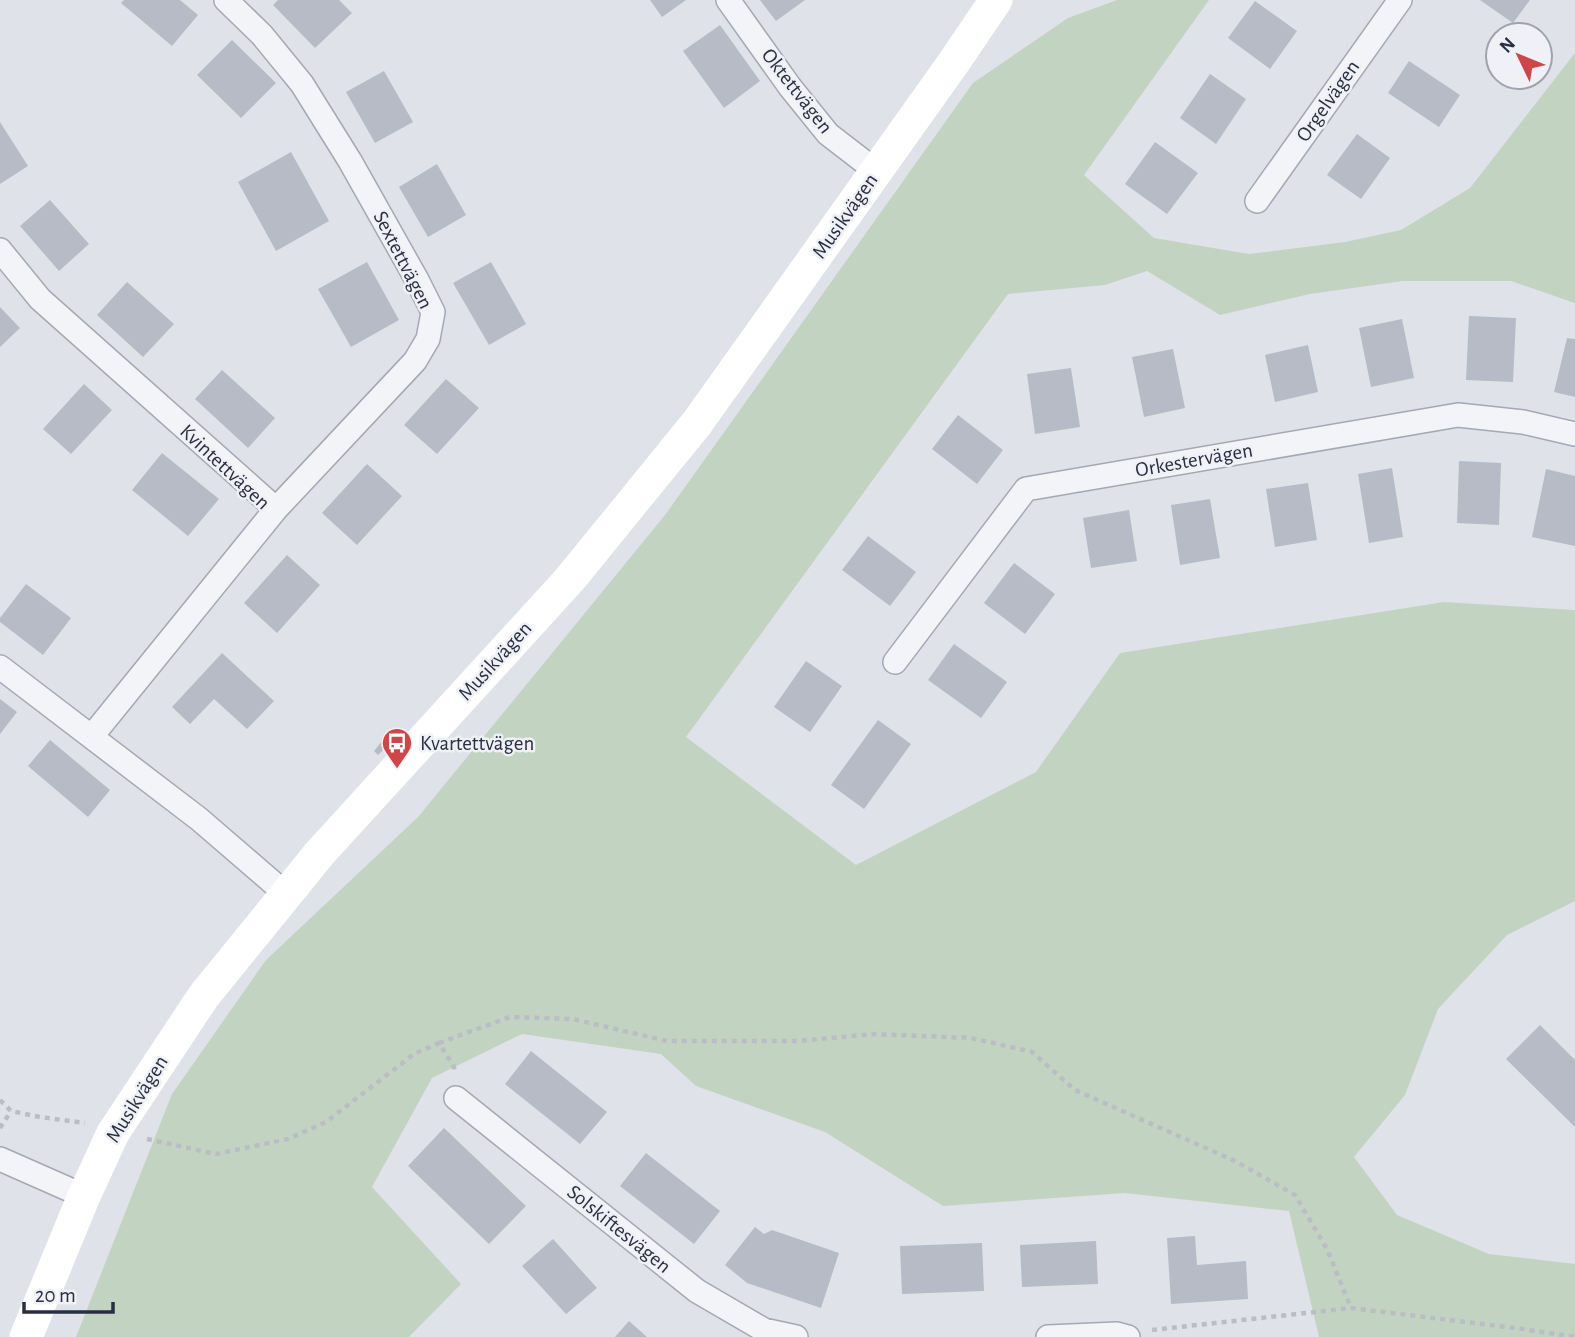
<svg xmlns="http://www.w3.org/2000/svg" width="1575" height="1337" font-family="'Alegreya Sans',sans-serif">
<rect width="100%" height="100%" fill="#e0e2e9"/>
<path fill="#c3d3c1" d="M1117,0H1209L1084,175L1154,238L1249,254L1345,242L1401,230L1470,188L1575,53V303L1511,281H1403L1310,294L1220,315L1147,271L1105,285L1008,294L686,737L856,865L1036,772L1120,653L1444,602L1575,610V901L1507,935L1438,1009L1405,1095L1354,1157L1397,1215L1489,1254L1575,1264V1337H1319L1289,1211L1125,1193L943,1206L825,1132L696,1086L661,1054L522,1034L432,1078L372,1187L461,1284L409,1337H76L172,1094L266,960L418,817L665,515L973,83L1068,18Z"/>
<path fill="#b7bbc6" d="M124,0H180L198,15L172,46L121,3Z
M278,0H339L352,13L315,48L273,5Z
M650,0H686L662,17Z
M760,0H805L776,21Z
M1480,0H1530L1513,23Z
M1255,1L1297,31L1270,69L1228,38Z
M720,25L760,81L724,108L683,51Z
M232,40L276,83L241,118L197,75Z
M1409,61L1460,95L1439,127L1388,93Z
M384,71L413,122L375,143L346,92Z
M1210,74L1246,99L1216,144L1180,118Z
M0,122L28,166L0,184Z
M1357,134L1390,158L1361,199L1327,175Z
M1155,142L1198,173L1167,214L1125,184Z
M291,152L329,221L276,251L238,182Z
M437,164L466,215L428,237L399,187Z
M50,200L89,244L59,271L20,226Z
M367,262L399,320L351,347L318,289Z
M491,262L526,324L489,345L453,283Z
M127,282L174,324L143,357L97,315Z
M0,307L20,328L0,347Z
M1469,316L1516,318L1513,382L1466,380Z
M1402,319L1414,378L1371,387L1359,328Z
M1567,338L1575,339V397L1554,392Z
M1308,345L1318,392L1275,402L1265,355Z
M1173,349L1185,408L1144,417L1132,357Z
M1071,368L1080,427L1035,434L1027,374Z
M222,370L275,418L248,448L195,399Z
M446,379L479,408L437,454L404,425Z
M84,384L112,410L71,454L43,429Z
M958,415L1003,450L977,484L932,449Z
M162,453L219,499L188,536L132,490Z
M1459,461L1501,463L1499,525L1457,523Z
M367,464L402,496L357,545L322,513Z
M1392,468L1403,537L1369,543L1358,474Z
M1546,469L1575,476V546L1532,537Z
M1308,483L1317,540L1275,547L1266,489Z
M1210,499L1220,558L1180,565L1171,505Z
M1129,510L1137,561L1091,568L1083,518Z
M868,536L916,572L890,606L842,570Z
M287,555L320,585L277,633L244,603Z
M1014,563L1055,594L1025,634L984,603Z
M26,584L71,618L43,655L0,622V618Z
M954,644L1007,682L981,718L928,680Z
M222,653L274,701L247,729L214,699L190,724L172,707Z
M806,661L842,686L810,732L774,707Z
M0,699L17,712L0,734Z
M878,720L911,744L864,809L831,785Z
M50,740L110,790L88,817L28,766Z
M382,741L387,746L378,755L374,751Z
M1540,1025L1575,1060V1127L1506,1059Z
M531,1051L607,1112L580,1144L505,1084Z
M444,1128L526,1206L489,1244L408,1166Z
M646,1153L720,1211L694,1244L620,1186Z
M755,1227L764,1234L772,1230L839,1253L821,1308L747,1283L725,1265Z
M1195,1236L1197,1265L1246,1261L1248,1299L1171,1304L1167,1238Z
M553,1239L597,1288L566,1314L522,1266Z
M1096,1241L1098,1284L1022,1287L1020,1245Z
M982,1243L984,1291L902,1294L900,1246Z
M629,1321L647,1337H615Z"/>
<g fill="none" stroke-linecap="round" stroke-linejoin="round">
<g stroke="#a5a8b3" stroke-width="26">
<path id="street" d="M226,0L262,35L302,84L350,161L417,280L433,312L428,339L415,361L276,509
M728,0L790,87L828,134L876,171
M1257,201L1400,0
M0,250L40,299L276,509L92,736
M895,662L1026,489L1458,415L1523,422L1575,434
M0,667L199,819L286,894
M456,1098L697,1291L764,1330L796,1337
M0,1159L84,1196
M1048,1337L1117,1334L1128,1337"/>
</g>
<path stroke="#babdc4" stroke-width="4.5" stroke-dasharray="5 5" stroke-linecap="butt" d="M439,1043L510,1017L573,1019L667,1041H797L874,1034L971,1038L1032,1052L1075,1090L1235,1161L1295,1195L1327,1249L1351,1308
M0,1100L11,1111L40,1117L85,1123
M0,1128L11,1111
M147,1139L216,1154L288,1139L326,1122L414,1054L439,1043L454,1067L455,1074
M1152,1330L1351,1308L1523,1329L1575,1337"/>
<use href="#street" stroke="#f3f4f7" stroke-width="23"/>
<path stroke="#fff" stroke-width="33" d="M26,1337L84,1196L113,1133L203,997L319,854L570,579L697,423L954,62L996,0"/>
</g>
<defs>
<g id="bus-pin" transform="scale(1.575)"><path d="M0 17L-7.5 6A9.5 9.5 0 1 1 7.5 6Z" fill="#cd4649" stroke="#eff1f6"/><path d="M-5-6H5V4H4V6H2V4H-2V6H-4V4H-5ZM-3.5-4V0h7V-4ZM-3.5 1.2v1.5H-2V1.2ZM2 1.2v1.5H3.5V1.2Z" fill="#fff"/></g>
</defs>
<g fill-rule="evenodd">
<use href="#bus-pin" x="397" y="743"/>
</g>
<g text-anchor="middle" dominant-baseline="central" stroke-width="5" stroke-linejoin="round" paint-order="stroke">
<g font-size="21" fill="#292e40" stroke="#eff1f6">
<text transform="translate(797 91) rotate(52)">Oktettvägen</text>
<text transform="translate(1328 101) rotate(-55)">Orgelvägen</text>
<text transform="translate(845 216) rotate(-55)">Musikvägen</text>
<text transform="translate(403 260) rotate(63)">Sextettvägen</text>
<text transform="translate(1194 460) rotate(-10)">Orkestervägen</text>
<text transform="translate(225 467) rotate(43)">Kvintettvägen</text>
<text transform="translate(495 661) rotate(-48)">Musikvägen</text>
<text transform="translate(137 1099) rotate(-58)">Musikvägen</text>
<text transform="translate(619 1229) rotate(39)">Solskiftesvägen</text>
</g>
<g font-size="21" fill="#292e40" stroke="#eff1f6" text-anchor="start">
<text x="420" y="743">Kvartettvägen</text>
</g>
</g>
<g transform="translate(1519 56) rotate(313)"><circle r="33" fill="#eff1f6" stroke="#a0a3ad" stroke-width="2"/>
<path d="M0-5L12 26L0 18L-12 26Z" fill="#cd4649"/>
<text y="-10" font-size="19" font-weight="bold" text-anchor="middle" fill="#292e40">N</text>
</g>
<path d="M24 1302v10h89v-10" fill="none" stroke="#292e40" stroke-width="3.5"/>
<text x="35" y="1302" font-size="21" fill="#292e40" stroke="#eff1f6" stroke-width="5" paint-order="stroke">20 m</text>
</svg>
